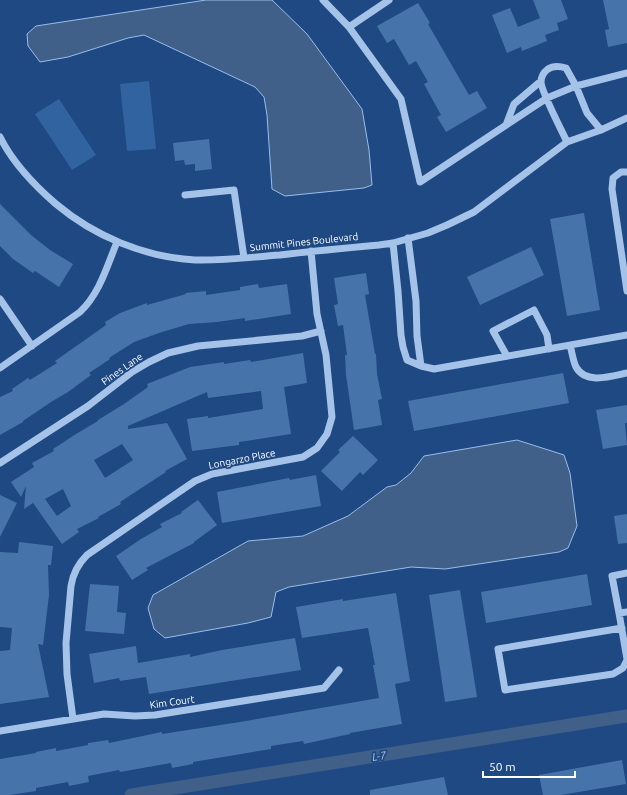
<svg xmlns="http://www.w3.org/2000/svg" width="627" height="795" font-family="Ubuntu,sans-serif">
<rect width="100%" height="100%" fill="#1e4983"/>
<path fill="#3263a1" d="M149,81L156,149L127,151L120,84Z
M59,99L96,155L72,170L35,114Z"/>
<path fill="#40608a" stroke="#98beeb" d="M206,0H272L307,34L362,109L369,150L372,185L364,188L285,196L272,189L267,115L264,97L255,87L144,35L128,38L68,57L40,62L28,46L27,34L36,26Z
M517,440L564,455L570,473L577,526L568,548L559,552L445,569L411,567L289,587L276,592L271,617L248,623L165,638L154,629L148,608L153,595L248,541L303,536L348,516L387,487L396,485L411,473L424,456Z"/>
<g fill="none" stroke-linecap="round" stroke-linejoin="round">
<path stroke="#40608a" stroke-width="13" d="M131,795L627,716"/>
</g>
<path fill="#4773ab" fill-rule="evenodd" d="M533,0H561L568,19L557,23L559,30L545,35L547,41L522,51L521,47L507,53L492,15L510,8L518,27L540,18Z
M603,0H627V43L608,47L605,30L609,29Z
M418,3L430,23L428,24L469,95L477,91L487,108L446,132L437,117L441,115L424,84L428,82L416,61L409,65L394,39L387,43L377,26Z
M209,139L212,169L195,171V164L185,165L184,160L175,161L173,143Z
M0,204L31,235L50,250L73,264L59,287L35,271L33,273L13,259L0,246Z
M584,213L600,310L567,316L550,219Z
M531,247L544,275L480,305L467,277Z
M366,273L369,294L365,295L375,354H376L377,374L382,399L378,400L382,425L354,430L346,375L345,355H347L343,325L338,326L334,305L338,304L334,278Z
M258,284L259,288L287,284L291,314L245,321V318L217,322L189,324L159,333L134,342L109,358L110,359L89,373L91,375L68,392L51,402L23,421V422L0,435V397L13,391L12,389L28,378L30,380L57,363L55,361L106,325L105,322L120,313L147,303V305L186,294L185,293L206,291V295L240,290V287Z
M303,353L307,383L284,387L291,434L239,442V445L192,451L187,419L208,416V418L263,409L261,391L208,398L207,392L128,426V429L167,423L187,459L165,471L166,472L120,502L121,504L98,517L99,518L77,529L79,532L62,544L33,503L24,509L26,486L21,497L11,482L34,467L32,463L54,451L53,449L76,434L98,421V420L124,404L148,387L147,384L190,367L224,362V364L250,360L251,362ZM122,444L133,460L105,478L94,460ZM63,489L71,506L57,516L45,499Z
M563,373L569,403L414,431L408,401Z
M627,405V423H625L627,445L603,449L596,410Z
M353,436L378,460L363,475L360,472L342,491L321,471L340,452L338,450Z
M316,475L321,506L222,523L217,492L289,478L290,480Z
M0,495L17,503L0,537Z
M198,500L217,525L194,542V543L146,568L148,570L132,580L116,556L141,539L162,527L160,524L182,513L181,512Z
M627,514V543L618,544L614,516Z
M19,542L53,546L51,565H48L49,595L43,645L38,644L49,697L0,704V651L10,650L12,628L0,627V552L18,553Z
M587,574L592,605L486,623L481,592Z
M90,584L119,586L117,612L126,613L124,634L85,631Z
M460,590L477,697L445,702L429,595Z
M396,593L410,681L395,684L402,724L350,733V734L304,744L303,741L271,746V749L193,762V764L172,768L171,763L120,772L119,770L88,776L89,782L69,786L68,782L36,788V791L10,795H0V759L36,753V752L56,748V751L88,745V743L108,740L109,743L162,732V734L240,722L379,698L373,665H375L368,628L302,638L296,607L343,599V601Z
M295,638L301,670L149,694L146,677L120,681L119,678L94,683L89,654L136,646L138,663L190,654V657L222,650Z
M622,760L626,784L561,795H543L539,775Z
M444,777L448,795H370V790Z"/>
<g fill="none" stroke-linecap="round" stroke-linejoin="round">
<path stroke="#a5c3e9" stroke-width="7" d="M323,0L349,27L401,99L420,182L547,98L576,86L627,73
M349,27L389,0
M506,125L514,104L541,81
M0,137C13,163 34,185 56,204C94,236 144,257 195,260C223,261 251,257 280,255C313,251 346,248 379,245L393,243L428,233L447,225L474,212L567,142L601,130L627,118
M567,142C562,131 541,91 541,82C541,77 544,72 548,69C554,65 560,66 566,68L576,86L587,113L601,130
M627,172H621L613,178L612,189L627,291
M185,195L234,190L244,258
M408,238L416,301L417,336L421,366
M393,243L398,291L401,335L403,347L407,360L421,366L434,369L627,335
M0,299L32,346
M570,345C572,352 573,361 576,367C586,385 612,376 627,373
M507,356L493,331L534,310L547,335L549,349
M0,368L80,312C100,293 107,266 117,242
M0,463L88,406L132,372L149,362L168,353L198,346L302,336L321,331
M627,612L619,613L627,659
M619,613L612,576L627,573
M622,628L498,649L505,690L613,674L623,668L627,660
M73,719L67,674L66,643L71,586C73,573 78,564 87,555L195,481L212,474L303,457L317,448L327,434L332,417L326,355L317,314L311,251
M0,731L104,714L135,716L155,715L324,688L339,670"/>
</g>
<g text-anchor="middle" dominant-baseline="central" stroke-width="3.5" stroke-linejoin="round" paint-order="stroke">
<g font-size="10" fill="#fff" stroke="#1e4983">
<text transform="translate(304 242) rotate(-6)">Summit Pines Boulevard</text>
<text transform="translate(122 369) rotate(-35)">Pines Lane</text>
<text transform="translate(242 459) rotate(-11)">Longarzo Place</text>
<text transform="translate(172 702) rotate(-8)">Kim Court</text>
</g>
<g font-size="11" font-style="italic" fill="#b0cdf1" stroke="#1e4983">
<text transform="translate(379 756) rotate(-9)">L-7</text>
</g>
</g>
<path d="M483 771v6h92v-6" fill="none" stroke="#ffffff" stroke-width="2"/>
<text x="489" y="771" font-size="12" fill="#ffffff" stroke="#1e4983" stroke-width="3" paint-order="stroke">50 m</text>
</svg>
